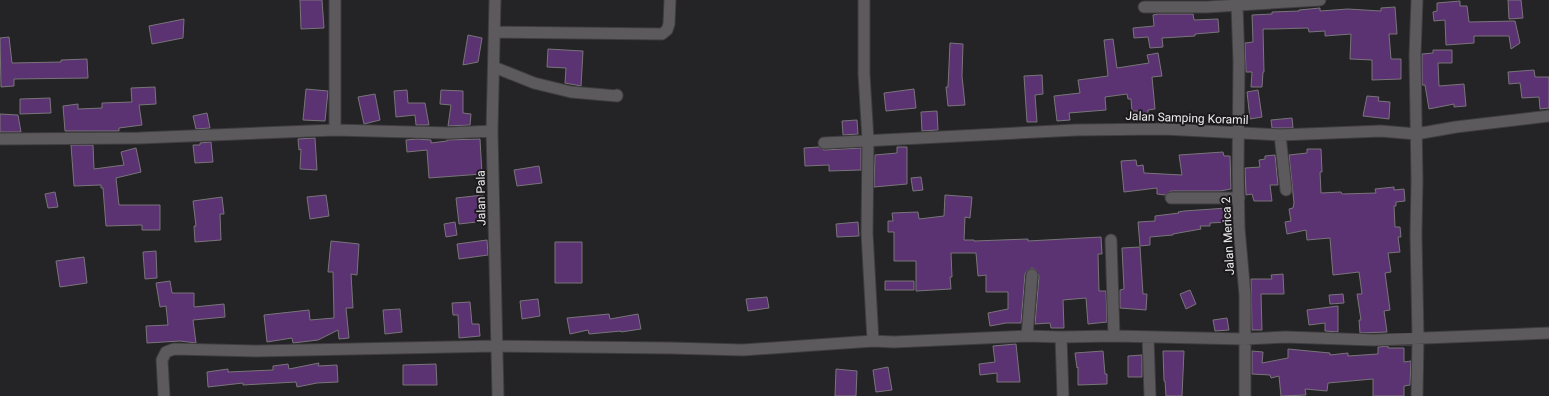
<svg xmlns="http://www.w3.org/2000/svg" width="1549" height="396" font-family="Roboto,sans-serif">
<rect width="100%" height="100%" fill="#242326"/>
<path fill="#5c3372" stroke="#787579" d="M300,0H322L324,28L301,29Z
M1508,0H1521L1523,18L1509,19Z
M1460,1V6H1467L1469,22L1515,21L1520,43L1511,49L1509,36H1474V43L1446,45L1445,20L1434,21L1433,12L1437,11V3Z
M1395,7L1397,34H1389L1391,59H1401V79L1372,80V60L1350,59L1351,34L1325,36V31L1309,32L1308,28L1273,29H1263L1264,72H1263L1262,87H1251L1252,72H1246L1245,43L1253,42L1252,15L1272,14V12L1299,11V10L1320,8V11L1348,9L1381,11V8Z
M1158,14H1193L1194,20L1218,19L1219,32L1195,34V36L1162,38L1163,47L1150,48L1148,37L1134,38L1133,28L1154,26L1153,15Z
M184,19L183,38L152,44L149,26Z
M468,35L482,38L478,62L463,65Z
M9,37L12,63L61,62V60L87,59L88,78L14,79V86L1,87L0,38Z
M1113,39L1117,68L1149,63L1147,55L1158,53L1162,76L1152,77L1155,109L1148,110V114L1138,115V111H1132L1131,99H1128L1127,94L1105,97L1106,110L1069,113L1070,120L1057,121L1054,96L1080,93L1078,80L1108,76L1104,40Z
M950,43L963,44L962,76L965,105L948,106L946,87H948Z
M548,49L583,51L581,86L565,83L566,68L547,67Z
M1433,50H1452V63H1438L1439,86L1464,84L1466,106L1454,107V104L1429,109L1425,85H1422V54L1433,53Z
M1534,70L1535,77H1549V108L1540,109L1539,97L1522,98L1520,83L1509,84L1508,72Z
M1042,75L1043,94L1035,95L1037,122H1027L1024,76Z
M155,87L156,104L139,105L142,125L119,128V131H65L63,106L78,104V109L102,108V103L132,102L131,88Z
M306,89L328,91L325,121L303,120Z
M914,89L916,108L886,111L884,93Z
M407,90L408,103H425L429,125H416L415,115L396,117L394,91Z
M441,90L463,91V113L471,114L470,125L448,126L451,105L440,104Z
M1258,90L1262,117L1250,119L1247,92Z
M375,94L380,120L364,124L358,97Z
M1367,96L1379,97L1378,101L1390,102L1389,119L1363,116Z
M50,98L51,113L20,114V99Z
M937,111L938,130L922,131L921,112Z
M207,113L210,128L196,129L193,116Z
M0,114L18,115L21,132H0Z
M1292,118L1293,128H1272L1271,120Z
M857,120L858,134L843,135L842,121Z
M315,138L317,170L300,169L301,149L299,150L298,139Z
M417,139L431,140V143L447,141V140L480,139L482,174L429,178L427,150L407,152L406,140Z
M211,142L213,162L195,163L193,145H200V143Z
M71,145H93L94,169L124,165L121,152L136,148L141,172L116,178L119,205H160V230H142V225L106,226L103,188H101V185L74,186Z
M819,147L824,150L861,148V170L829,171V165L805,166L804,148Z
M897,147H907V184L874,187L875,155L897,153Z
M1307,149H1321L1322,172H1320L1321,193L1341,192L1342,194L1376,193L1375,189L1394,187V190L1404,189L1405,201L1396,202V206H1394L1395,227H1400L1401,237H1398L1400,252L1388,253L1391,272L1385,273L1390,310L1384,311L1387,332L1360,333L1359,320H1361L1357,294H1362L1359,272L1333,275L1330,238L1307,240L1306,230L1287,234L1285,222L1291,221L1289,209L1293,208L1294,203L1289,155L1307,153Z
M1223,152L1224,156H1230L1231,189L1220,191H1171L1165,195L1157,194V188L1124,192L1121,161L1136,160L1137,166L1143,165L1144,173L1182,175L1179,155Z
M1275,155L1278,185H1270L1272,201H1254L1252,194L1246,195L1245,168L1260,167L1259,160L1265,159V156Z
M539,166L542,183L517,186L514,170Z
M921,177L923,190L913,191L911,178Z
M55,192L58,207L48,208L45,194Z
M326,195L329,216L310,219L307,197Z
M483,195L486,221L459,224L456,198Z
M945,195L972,197L970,218L965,217L964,240H974V241L1028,239V241L1101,237L1102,254H1098L1099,291H1106L1107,322L1088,324L1086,298L1063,300L1064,328H1051L1050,323L1035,324L1039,276L1036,270L1032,268L1027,271L1025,274L1021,323H1006L990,326L988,313L1008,309V292H986V275L978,276L976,253H951L952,277H950L951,289L916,291V261H894V232H888V221H893L892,213L918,212L919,219L944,216Z
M222,197L224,214H220L221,240L195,242L194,226H196L193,201Z
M1227,208L1228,222L1210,223V226H1200L1201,229L1173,234V235L1150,237V245L1140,246L1138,222L1155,221V216L1179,213L1178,212L1184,211Z
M455,222L457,235L446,237L444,224Z
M858,222L859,236L837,237L836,224Z
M487,240L488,255L459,259L457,244Z
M331,241L359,244L357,275L351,274L353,308H346L349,338L339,339L338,330L318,340L293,343L292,338L267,342L264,315L309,310L310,320L334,318L333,272H328Z
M555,242H582V283H555Z
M1140,247L1143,294H1147L1146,310L1120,308V290L1124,289L1122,248Z
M156,251L157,278L145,279L143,252Z
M84,257L87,283L60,287L56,261Z
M1283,274L1284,294H1261L1262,330H1252L1251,279H1272L1271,275Z
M170,281L172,293H194V307L224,304L225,317L193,320L196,343L180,341L147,343L146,326L168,325L166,306L160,307L156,283Z
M885,281H914V290H885Z
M1190,290L1196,304L1186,309L1180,294Z
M1343,294L1344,303L1330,304L1329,295Z
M767,297L769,308L748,311L746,299Z
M538,299L540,316L522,319L520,301Z
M470,302L472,324H479L480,336L459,338L458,315H453L452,303Z
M1338,306V332L1325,331V323L1309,325L1307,310Z
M400,309L402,332L385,334L383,310Z
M609,314L610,319L638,314L641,329L621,332V331L589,334L588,330L570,334L567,318Z
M1227,318L1229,330L1215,331L1213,320Z
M1016,344L1020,382H997V373L980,375L979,364L995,362L993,346Z
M1388,346V348H1404V362L1411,361L1410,385L1404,386V396H1373V379L1328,383L1327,391L1305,389L1306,395L1281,396L1279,376L1271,378L1270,375L1252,374V351L1263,352L1262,363L1288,358V349L1330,353V355L1348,353V356L1378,354V347Z
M1103,351L1105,374H1107V384L1078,385V367L1077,368L1075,353Z
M1163,351H1184L1182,396H1166L1165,381H1164Z
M1142,355V377H1128V356Z
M319,363L318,366L337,365L338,382L317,383L297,387L296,382L243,385V383L208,387L207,372L228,369V372L273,370V366L288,364L289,369Z
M436,364L437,385H403V365Z
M888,367L892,390L876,392L873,370Z
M836,369L857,371L856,396H835Z"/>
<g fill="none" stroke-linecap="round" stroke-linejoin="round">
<g stroke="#3f3d40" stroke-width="13">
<path id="minor" d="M495,0L492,131L498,396
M864,0V74L868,140L867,233L873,341
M1237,5L1239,62L1238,170L1239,228L1245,295V396
M1144,7H1207L1320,0
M495,32L662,34L667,30L669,24L670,0
M494,67L534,83L571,92L617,96V95
M335,130V0
M1280,135L1286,190
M0,139L140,138L335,130L449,133L492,131
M824,143L1076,130L1164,129L1280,135L1381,131L1416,134L1456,127L1549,116
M1171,198H1239
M1111,240L1114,336
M1027,336L1032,275
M1061,337L1063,396
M1148,337L1150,396
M164,396L162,360L166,352L174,349L256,351L497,346L670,348L743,350L873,341L894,342L1027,336L1061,337L1114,336L1244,339L1285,337L1374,340L1549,333
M1417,396L1418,338L1416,235L1417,180L1415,55L1417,0"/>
</g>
<use href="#minor" stroke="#5c5a5d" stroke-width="11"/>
</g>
<g text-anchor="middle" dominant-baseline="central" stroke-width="4" stroke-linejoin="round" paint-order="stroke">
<g font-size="12" fill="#ebeaec" stroke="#1b191c">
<text transform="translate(1187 118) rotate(2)">Jalan Samping Koramil</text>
<text transform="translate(481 198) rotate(-91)">Jalan Pala</text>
<text transform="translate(1228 236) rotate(-93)">Jalan Merica 2</text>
</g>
</g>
</svg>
